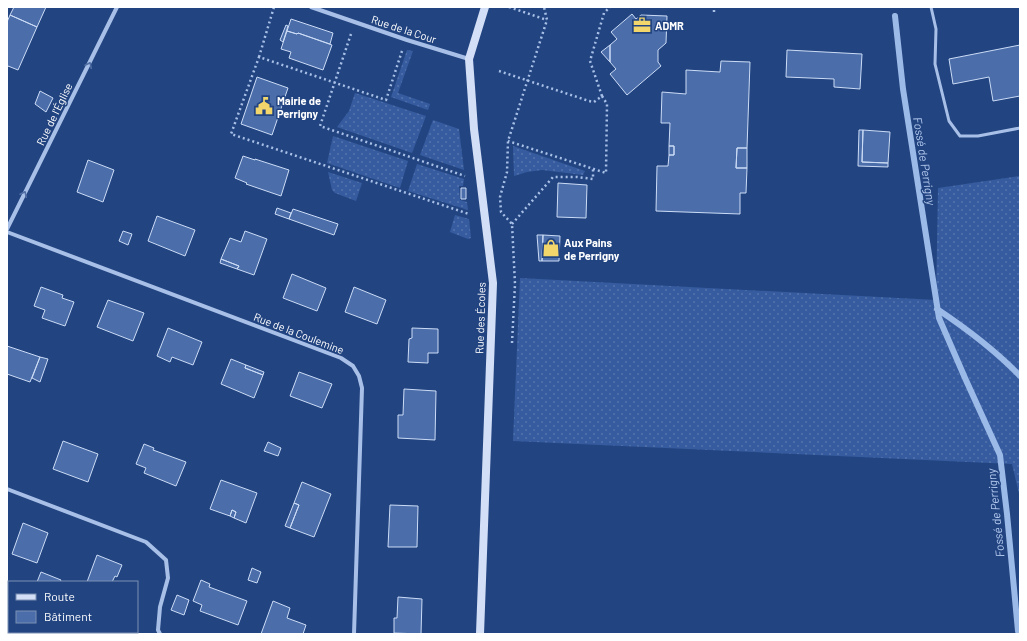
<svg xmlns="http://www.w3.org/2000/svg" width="1027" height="641" font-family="Barlow,sans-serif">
<defs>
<pattern id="grass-dots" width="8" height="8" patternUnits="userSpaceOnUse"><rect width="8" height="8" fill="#365c9f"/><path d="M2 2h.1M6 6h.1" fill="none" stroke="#5474ad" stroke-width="1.8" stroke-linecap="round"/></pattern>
</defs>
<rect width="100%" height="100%" fill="#224481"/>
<path fill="url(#grass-dots)" d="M407,50L413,51L398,93L430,104L428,110L391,97Z
M355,93L426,116L412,153L337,127L349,111Z
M433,120L459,129L464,170L420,155Z
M333,136L408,161L400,188L327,163Z
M513,146L585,171L583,175L542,170L527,172L514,176Z
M417,164L464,179L463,186H459L460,200L467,202L468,210L408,191Z
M328,172L362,183L356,201L335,193L332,190Z
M1020,176V498L1012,464L513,441L520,278L936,300L938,188Z
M455,215L469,219L471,238L468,239L450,232Z"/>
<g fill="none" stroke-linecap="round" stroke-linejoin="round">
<path stroke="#9cbae8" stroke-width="6" d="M895,16L903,89L939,318L965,378L1000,455L1007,514L1018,631
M937,309C967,329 995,350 1020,376"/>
</g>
<path fill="#4b6eaa" stroke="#ccdcf6" d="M14,7H46L37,27L10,15Z
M632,14L636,19L641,15L667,16L666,43L658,50V62L661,66L627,95L610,74L616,69L610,62V45L617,39L611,32Z
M10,15L37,27L18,70L8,66L7,69V22Z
M291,19L333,33L330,44L298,33L297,34L287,31Z
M286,25L288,26L283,42L280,40Z
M287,31L297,34L298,33L332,45L323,70L289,58L291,52L281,49Z
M610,45V62L601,52Z
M1020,45V96L993,101L989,77L953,84L949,59Z
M787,50L862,54L860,89L834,87V79L786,77Z
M721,61L750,62L747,148H737L736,168H747L746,193H740V214L656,211L657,166H668L669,155H674V146H669L670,123H661L662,92L686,94V70L720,72Z
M257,77L288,88L272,135L241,124Z
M40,91L53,98L46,112L35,104Z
M859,130H863L862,162L888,163V167L858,166Z
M863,130L890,132L888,163L862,162Z
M669,146H674V155H669Z
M737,148H747V168H736Z
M243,156L255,160V159L289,170L281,196L246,184L247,183L235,178Z
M88,160L114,170L103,202L77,192Z
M558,183L587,185L586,218L557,217Z
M461,188H466V199H461Z
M277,208L291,213L289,219L275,214Z
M293,209L338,224L334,235L289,219Z
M157,216L195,230L185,256L148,241Z
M123,231L132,234L128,245L119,241Z
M245,231L267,239L254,275L237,269L239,266L221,259L230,238L241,242Z
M537,235H543L542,261H539Z
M543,235L560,236L559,261H542Z
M221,259L239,266L237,269L220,263Z
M292,274L326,288L317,311L283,298Z
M41,287L63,295L62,298L74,302L65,326L42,318L45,310L34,306Z
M354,287L386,300L377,324L345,312Z
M108,300L144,313L133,341L97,327Z
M168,328L202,342L193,365L172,357L170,362L157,356Z
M412,328L438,329V353H428V363L408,362L409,339L412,338Z
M7,346L40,357L30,382L7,374Z
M40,357L48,359L40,382L32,378Z
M231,359L246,365L245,368L263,375L254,398L221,384Z
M246,365L264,372L263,375L245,368Z
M299,372L332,384L322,408L290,396Z
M404,389L436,391L435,440L398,438V415H403Z
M63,441L98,454L88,482L53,469Z
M268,442L281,448L278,456L264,451Z
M144,444L154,448L153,450L186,462L176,486L144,473L146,468L136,464Z
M221,480L257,493L246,523L234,518L236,512L232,510L230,516L210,509Z
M302,482L331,494L314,537L290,528L299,505L294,503Z
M294,503L299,505L290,528L285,526Z
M390,505L418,506L417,547H388Z
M232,510L236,512L234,518L230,516Z
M23,523L48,533L37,563L12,554Z
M97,555L122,565L117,577L115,576L112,582H87Z
M252,568L261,572L257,583L248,580Z
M41,572L61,580L60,582H37Z
M201,580L210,584L209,587L247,601L238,625L200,611L202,605L193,601Z
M177,595L189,600L184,615L171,610Z
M398,597L422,599L421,634L394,633V618H397Z
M273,601L290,608L287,618L306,625L303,634H261Z"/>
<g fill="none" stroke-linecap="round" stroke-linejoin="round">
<path stroke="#a8c0e7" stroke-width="2.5" stroke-dasharray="2 3" stroke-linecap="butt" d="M509,7L547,20
M714,12V7
M351,34L320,126L465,176
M402,51L386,100L259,57L231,134L469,214
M259,57L274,7
M499,71L589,101L594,102L602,96L607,104L606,173L508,141
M602,96L590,61L604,13L610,7
M512,224L553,177H577L593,179V169
M512,343L515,284L512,224L501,212L500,197L507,172L508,141L547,20L544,7"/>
<path stroke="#a8c0e7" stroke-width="3" d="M931,7L936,29L935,64L949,121L960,136H978L1020,128"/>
<path stroke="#a8c0e7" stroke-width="4" d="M311,7L407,40L469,59
M7,229L117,7
M7,232L341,358L353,366L359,376L362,388L354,634
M7,489L146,542L166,560L168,578L160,607L158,630L160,634"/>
<path stroke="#d3dff6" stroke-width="8" d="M480,634L493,283L474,129L469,59L485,7"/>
</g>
<defs><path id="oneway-chevron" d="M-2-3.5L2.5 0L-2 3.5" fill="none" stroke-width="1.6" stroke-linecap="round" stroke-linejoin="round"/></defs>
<g stroke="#516fa5">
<use href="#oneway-chevron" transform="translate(89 65) rotate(-64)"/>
<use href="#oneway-chevron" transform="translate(24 194) rotate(-64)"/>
</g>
<defs>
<g id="office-bare" transform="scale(1.38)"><path d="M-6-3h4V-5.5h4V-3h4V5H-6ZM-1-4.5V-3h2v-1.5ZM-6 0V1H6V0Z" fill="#f3d66b" stroke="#224481" stroke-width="2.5" paint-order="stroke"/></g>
<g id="civic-bare" transform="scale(1.38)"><path d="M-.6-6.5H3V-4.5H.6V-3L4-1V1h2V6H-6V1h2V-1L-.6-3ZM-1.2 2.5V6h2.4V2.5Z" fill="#f3d66b" stroke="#224481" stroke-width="2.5" paint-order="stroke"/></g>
<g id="shop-bare" transform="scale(1.38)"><path d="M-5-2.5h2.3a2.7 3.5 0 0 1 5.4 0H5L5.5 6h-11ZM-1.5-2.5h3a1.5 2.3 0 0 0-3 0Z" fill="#f3d66b" stroke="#224481" stroke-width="2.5" paint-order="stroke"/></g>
</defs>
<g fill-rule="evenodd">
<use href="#office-bare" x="642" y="25"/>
<use href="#civic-bare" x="264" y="106"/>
<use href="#shop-bare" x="551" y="248"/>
</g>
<g text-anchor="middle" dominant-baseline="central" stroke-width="3" stroke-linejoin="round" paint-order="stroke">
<g font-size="11" font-weight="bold" fill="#fff" stroke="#224481" text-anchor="start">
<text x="655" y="25">ADMR</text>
<text x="277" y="100">Mairie de<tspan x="277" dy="13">Perrigny</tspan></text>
<text x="564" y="242">Aux Pains<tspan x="564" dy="13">de Perrigny</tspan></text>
</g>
<g font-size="11" fill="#fff" stroke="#224481">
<text transform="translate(404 29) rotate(18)">Rue de la Cour</text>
<text transform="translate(54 114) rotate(-64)">Rue de l'Église</text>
<text transform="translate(480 318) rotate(-88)">Rue des Écoles</text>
<text transform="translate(299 333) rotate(21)">Rue de la Coulemine</text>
</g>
<g font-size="12" font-style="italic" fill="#b4caef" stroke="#224481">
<text transform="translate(925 161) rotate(81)">Fossé de Perrigny</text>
<text transform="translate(995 513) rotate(-96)">Fossé de Perrigny</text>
</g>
</g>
<rect width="1027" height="641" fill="none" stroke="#ffffff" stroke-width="16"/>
<rect x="8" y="581" width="130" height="52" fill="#224481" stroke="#7a8fb3"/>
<rect x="16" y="594" width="20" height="6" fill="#d3dff6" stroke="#7a8fb3"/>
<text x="44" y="601" font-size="12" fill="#ffffff">Route</text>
<rect x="16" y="611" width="20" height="12" fill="#4b6eaa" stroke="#7a8fb3"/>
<text x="44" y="621" font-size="12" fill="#ffffff">Bâtiment</text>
</svg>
